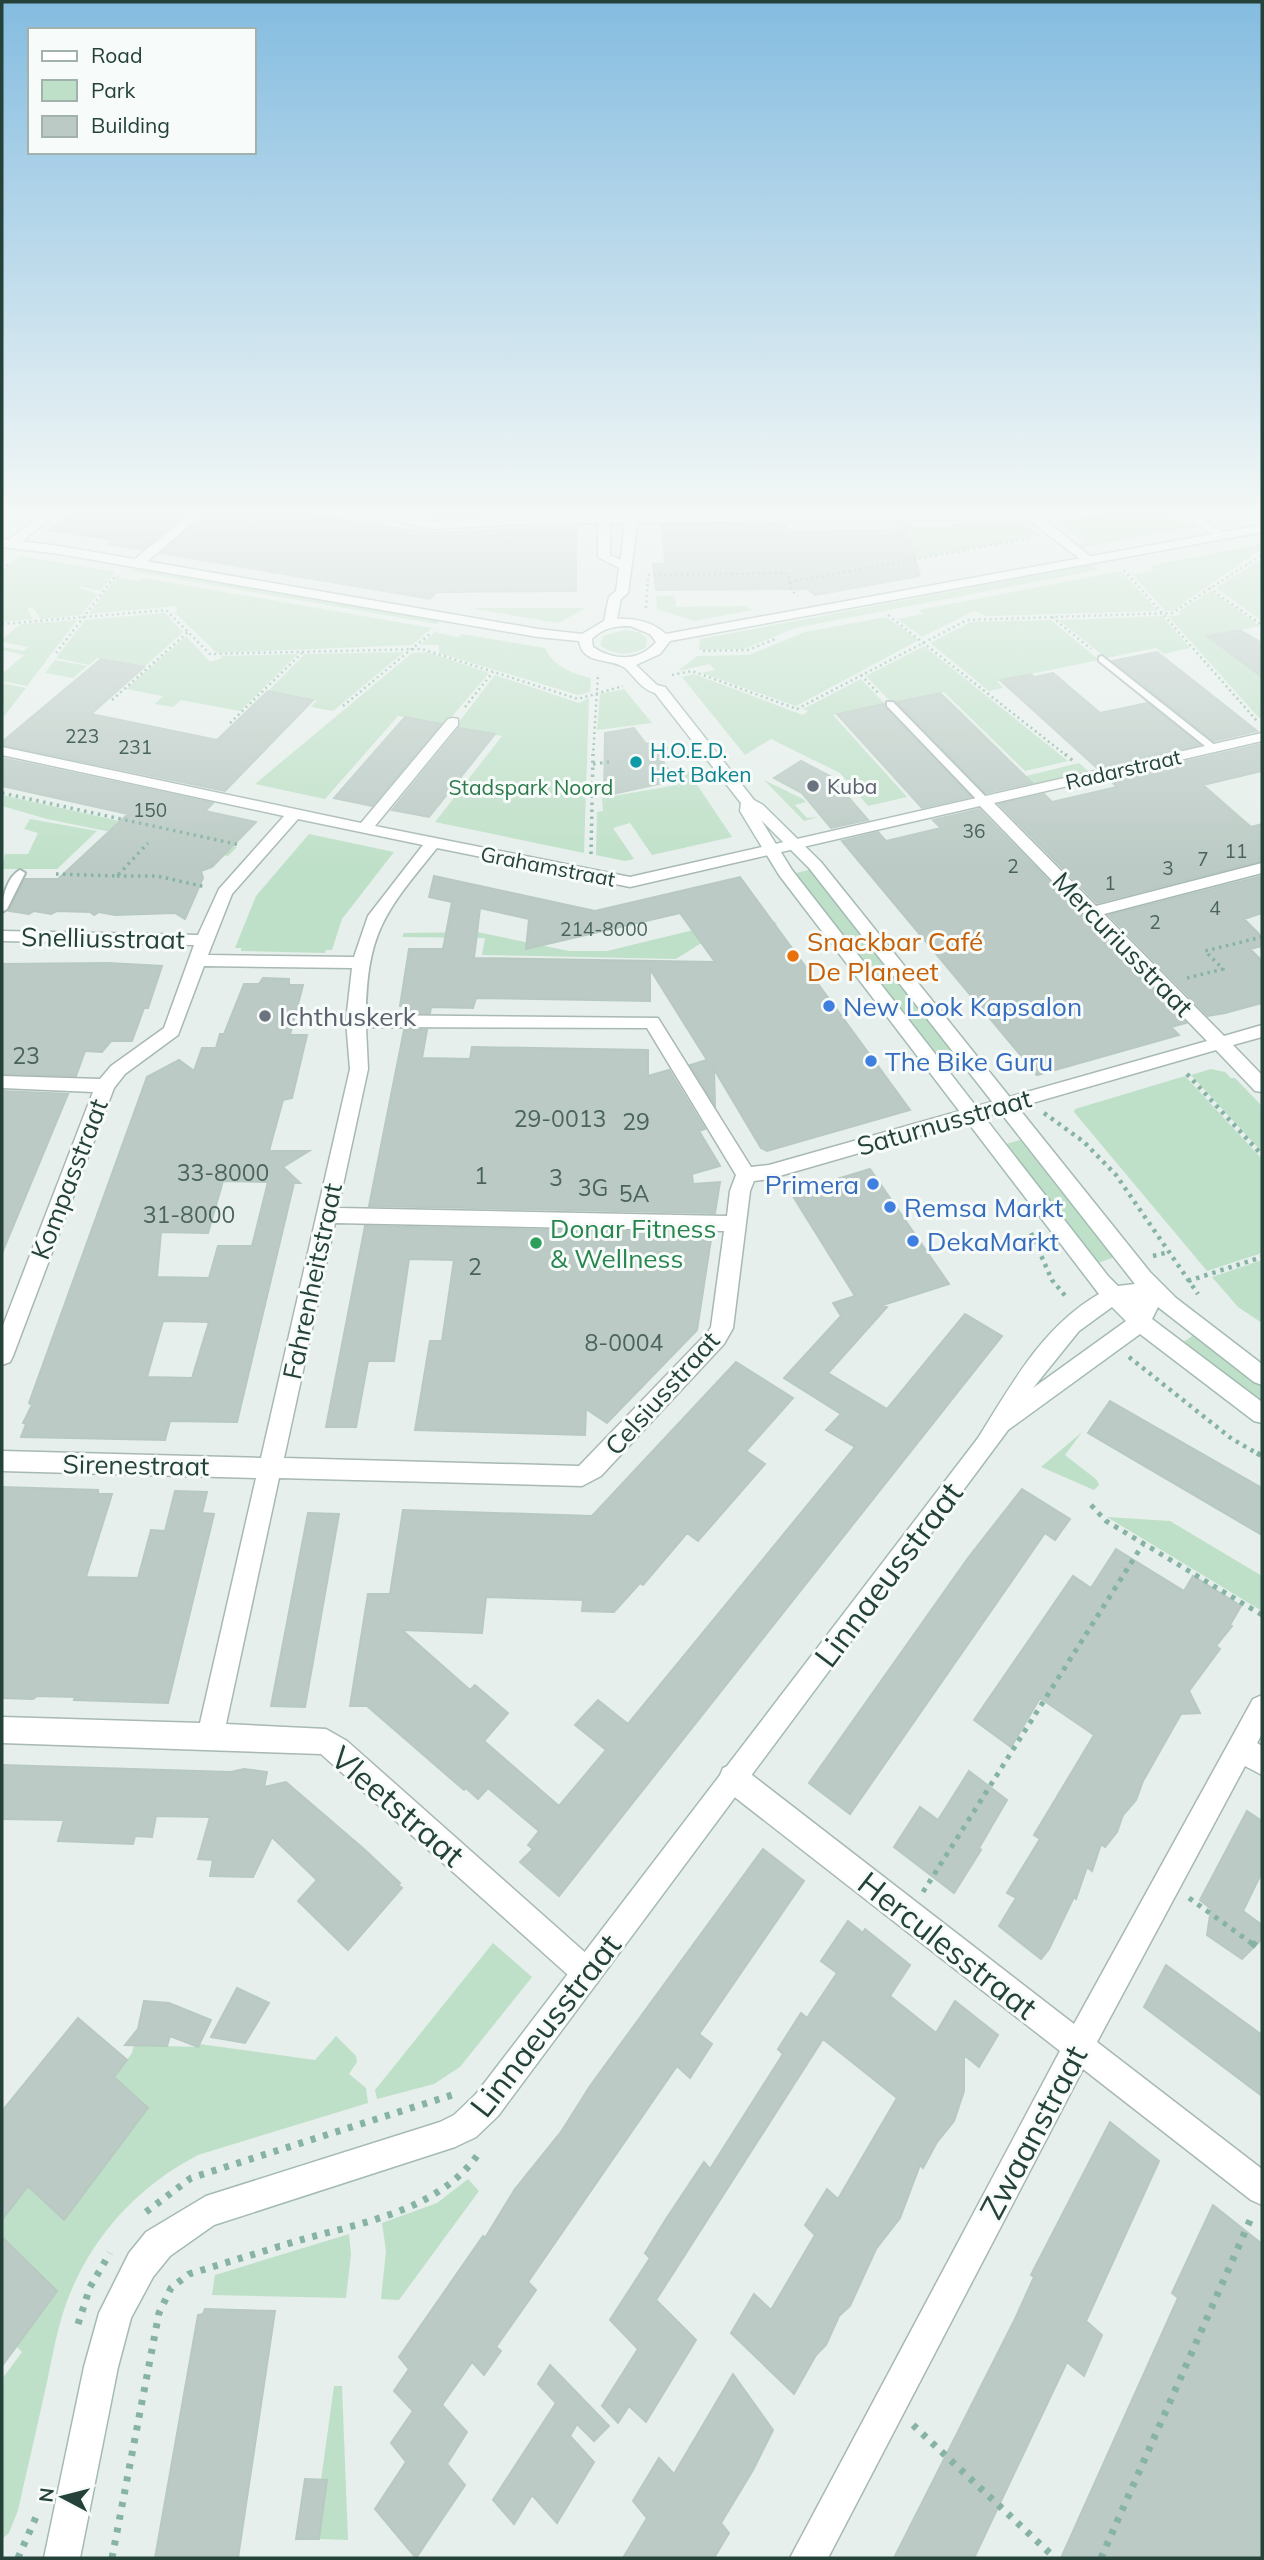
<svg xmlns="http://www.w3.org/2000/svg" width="1264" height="2560" font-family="Mulish,sans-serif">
<rect width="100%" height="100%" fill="#e6efeb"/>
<path fill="#bfe0c8" d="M1124,509H1161L1184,525L1194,524L1198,526L1081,548L1077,545L1086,543L1059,522Z
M1025,523L1040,536L792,581L893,538L910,537V530H893L892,524L950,526V524Z
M1262,544V553L1257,552L1172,611H1165L1133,575L1155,570L1150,566Z
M21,556L115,572L100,591L82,586L78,588L98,594L81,615L41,619L32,607L27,609L33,619L2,622V570Z
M1262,559V621L1216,588Z
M1091,565L1098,570L795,628L744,649L699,650L700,639Z
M136,567L441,620L437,624L132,571Z
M1121,571L1158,611L987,616L974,611L922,637L897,619L923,614L919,610Z
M119,573V578L140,581L144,578L432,628L412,645L217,653L174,612H177V606L89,614Z
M1211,591L1260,626L1208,636L1262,677V717L1259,718L1168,616L1181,615L1179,611Z
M656,596H675L676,607L744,606L752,610L694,621L657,609Z
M586,608L558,623L476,609V608Z
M165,613L183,632L144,667L97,658L89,665L56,658L85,620Z
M1162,616L1190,648L1164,654L1156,648L1106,658L1059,620Z
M886,617L919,640L796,706L702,673L715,670L710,664L678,671L697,656L749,655L805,632Z
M77,620L27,686L2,681V674L24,655L2,650V647L24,651L28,647L2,642V639L21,624Z
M1051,620L1099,660L997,681L1003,688L989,691L930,643L971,622Z
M439,629L437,633L459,637L462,634L545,648C553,666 572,674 591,678L590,692L578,695L439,653V645H420Z
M624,630L639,632L647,638L646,647C633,656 613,656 600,645L603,636Z
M186,636L210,662L222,658L220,656L298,654L240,711L181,700L173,707L155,704L163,696L126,689Z
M924,646L1068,761L1025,771L944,692L892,703L866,676Z
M404,652L333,711L311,707L317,700L268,691L305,654Z
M428,652L489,673L449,720L443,724L398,716L325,799L255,784L412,653Z
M55,660L87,666L73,678L45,673Z
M694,674L803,715L808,711L803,709L861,679L885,704L833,715L907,797L868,806L840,773L771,739L745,755L682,677Z
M495,675L579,703L589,698L584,853L435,822L502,736L455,727Z
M2,683L26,688L2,719L4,706H2Z
M624,689L652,723L597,730L600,694Z
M1079,763L1088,771L1030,785L1022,777Z
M686,768L732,837L652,855L630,823L613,828L634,859L625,861L596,855L597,812L603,811L602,798L677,785L680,788L670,772Z
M764,780L803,799L806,802L795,805L807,818L819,817L804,821Z
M2,795L237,847L228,856L47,819L2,806Z
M30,819L97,831L57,869H2L5,854H28L38,833L24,829Z
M309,834L394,852L342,919L332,950H326L325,953L241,951V948H235L256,896Z
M813,869L971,1068L947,1074L792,874Z
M774,921L777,924L703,942L676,959L482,955L485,938L402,937L404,933L477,932L569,951H607L714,925L735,927Z
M1211,1069L1225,1072L1231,1078H1235L1262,1106V1152L1191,1075Z
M1185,1076L1262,1159V1253L1207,1271L1074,1112L1075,1109Z
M1026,1138L1118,1256L1095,1264L1003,1145Z
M1262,1260V1323L1238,1307L1212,1277Z
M1195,1334L1262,1383V1406L1184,1346L1182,1343Z
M1082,1432L1065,1455L1097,1480L1099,1485L1094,1490L1041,1467Z
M1107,1517L1170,1521L1262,1576V1611Z
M493,1943L532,1977L460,2067L434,2084L377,2099L375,2090Z
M336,2036L356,2056L357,2062L349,2074L366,2088L368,2103L198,2155C134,2188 85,2244 63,2313C55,2338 51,2365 45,2391C36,2431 27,2471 18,2510L9,2533L2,2539V2379L22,2352L16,2346L56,2291L2,2237V2220L28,2186L64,2219L148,2108L114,2077L132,2053L134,2045L197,2047L199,2044L315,2060Z
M468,2179L479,2191L399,2300L381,2299L386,2251L382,2223L437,2203Z
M349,2234L351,2254L346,2298L212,2295L215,2275Z
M334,2386H342L348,2540L319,2539L327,2481L321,2480Z"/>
<path fill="#bbcac4" stroke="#b8c9c2" stroke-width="2" fill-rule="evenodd" d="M76,509H190L142,550L109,544L113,540L48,530Z
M210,509H280L430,533L576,526V591L437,592L430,599L161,553Z
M434,509H576V513H523L432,519Z
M662,509H783L784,512L662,513Z
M786,524L788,531L907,530L920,576L815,595L808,589L656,590L653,564H665L662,525Z
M1240,630L1262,643V677L1207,636Z
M1157,652L1223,704L1257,731L1214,741L1112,661Z
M101,659L144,667L91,714L217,740L268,691L313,700L225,791L2,745V742Z
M1053,673L1100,713L1147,703L1199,745L1097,768L1000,680L1031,674L1034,677Z
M940,693L970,722L1032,783L986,793L897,702Z
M884,704L885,708L970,797L922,808L837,714Z
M405,717L441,724L372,806L334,798Z
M459,728L495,734L429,817L392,810Z
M634,728L646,744L650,743L676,780L604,796L605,733Z
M1262,744V771L1203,785L1251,827L1262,824V861L1097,903L999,804L1044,794L1052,802L1117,787L1109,779Z
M2,758L213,803L205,811L256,822L212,867L201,871L203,878L185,919L175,913L115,915L99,912L94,915L90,912L57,911L51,914L34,911L29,914L9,911L25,879H58L128,814L2,786Z
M801,761L830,776L868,820L831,828L802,793L774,778Z
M979,809L1186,1023L1171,1027L1179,1035L1037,1075L842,841L878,832L886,841L941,828L933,820Z
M434,876L595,911L740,877L910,1110L767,1151L761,1148L714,1069L715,1105L690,1065L707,1060L650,969V1001L476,998L473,1008L431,1007L430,1013H407L408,1007L400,1006L409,949H443L452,902L429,897ZM480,908L529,919L526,949L680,913L715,962L474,958Z
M1262,876V913L1244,919L1262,937V946L1250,949L1262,961V1003L1225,1013L1208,1016L1109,915Z
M108,963L162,966L148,1008H144L132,1041H111L102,1052L85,1051L76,1076L2,1074V964Z
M263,978L289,979V985H303L290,1035H307L292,1098L283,1100L269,1151H309L283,1167L300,1183H294L237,1422L170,1421L165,1440L21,1437L26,1424L23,1423L32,1405L29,1403L147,1077L179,1060L194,1071L202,1048H216L220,1034H224L244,984H259ZM223,1181L268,1182L252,1246H218L209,1278L157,1277L161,1232L208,1233ZM163,1321L209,1322L192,1378L147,1377Z
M404,1030H427L422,1058L470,1059L472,1047L648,1050V1076L669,1070L705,1129L699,1131L720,1166L692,1174L693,1184L720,1182L715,1213L369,1206Z
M2,1091L68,1094L2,1253Z
M870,1169L949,1284L883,1305L887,1307L828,1373L887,1409L965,1314L1002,1336L559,1896L520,1862L533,1849L528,1845L539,1831L488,1788L478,1799L466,1788L464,1790L367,1706H350L368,1594H390L403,1510L592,1516L736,1362L793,1398L746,1451L765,1464L698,1541L687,1533L643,1585L640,1583L614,1612L582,1611L583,1600L486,1597L482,1633L402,1630L470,1690L475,1685L508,1713L484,1741L559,1806L606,1750L575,1725L598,1700L628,1724L855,1447L826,1430L841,1414L784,1378L841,1316L833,1303L855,1296L791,1193Z
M365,1226L712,1233L697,1330L607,1423L586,1409L585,1435L415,1430L430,1341H442L454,1260L409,1259L394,1361H368L356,1427H326Z
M1110,1401L1262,1488V1535L1088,1433Z
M2,1487L98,1490V1494H112L86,1577L138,1578L151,1530L165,1531L175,1491L207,1492L202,1513L214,1514L168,1703L74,1700L75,1697L37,1696L33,1699L2,1698Z
M1022,1489L1070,1519L1055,1540L1045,1533L850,1814L809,1783L968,1558Z
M308,1513L339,1514L305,1707L271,1706Z
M1116,1549L1184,1591L1193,1576L1241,1606L1230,1625L1232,1626L1216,1646L1220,1649L1189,1691L1200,1713L1181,1714L1143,1781L1136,1800L1123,1815L1117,1832L1105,1847L1101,1844L1092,1871L1087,1867L1076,1899L1074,1897L1049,1949L1041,1959L999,1926L1016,1898L1007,1893L1040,1839L1034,1835L1094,1735L1040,1698L1011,1747L974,1720L1073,1576L1091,1588Z
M2,1765L231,1772L244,1769L267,1772L264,1787L286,1782L365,1850L400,1883L398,1885L402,1888L348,1950L298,1901L317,1880L272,1837L253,1877L210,1876L213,1860L198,1859L210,1817L156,1816L152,1837L135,1836L133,1844L58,1841L64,1820L2,1819Z
M969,1771L1007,1800L979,1848L981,1850L954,1893L894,1847L920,1807L938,1820Z
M1247,1811L1262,1821V1872L1243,1911L1262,1925V1939L1242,1959L1207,1935L1211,1909L1200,1900Z
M763,1849L804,1881L699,2034L712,2044L690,2078L677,2066L528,2282L536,2290L496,2347L501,2351L484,2375L472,2362L442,2405L467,2432L447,2464L465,2485L416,2558L375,2509L406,2462L391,2443L413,2411L394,2391L409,2369L399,2357L483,2236L485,2238L515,2189L561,2132L590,2086Z
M848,1921L863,1933L865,1929L910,1965L890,1996L936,2033L955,2001L998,2035L979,2067L964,2055V2091L954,2121L937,2142L923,2168L920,2165L900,2218L876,2249L850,2306L839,2316L826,2345L816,2355L794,2394L731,2333L754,2294L771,2310L815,2235L805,2225L827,2189L838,2199L897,2098L823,2039L656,2300L696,2340L646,2422L629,2406L618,2423L602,2406L638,2349L610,2320L650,2258L645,2253L666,2219L704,2162L710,2169L783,2054L778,2049L801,2013L807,2018L837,1973L821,1961Z
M1166,1965L1262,2035V2096L1144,2007Z
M237,1988L269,2003L245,2043L211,2037Z
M144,2001L169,2003L211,2020L198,2047L170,2036L167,2046L125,2045L138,2029Z
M78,2018L127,2060L114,2077L148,2108L64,2220L28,2186L2,2220V2111Z
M1110,2122L1159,2161L1086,2321L1102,2335L1084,2376L1067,2362L974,2558H894L1015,2319L1034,2277L1031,2275Z
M1213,2205L1262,2244V2558H1061L1178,2298L1172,2293Z
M2,2237L57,2291L2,2366Z
M205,2309L275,2311L238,2558H155L198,2315L203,2314Z
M550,2365L609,2426L594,2441L577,2424L570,2436L594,2462L557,2523L532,2495L514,2524L493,2500L556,2403L538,2384Z
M733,2374L773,2430L753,2470L721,2523L729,2533L714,2558H623L647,2518L633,2501L659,2458L674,2474Z
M305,2479L327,2480L319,2539H296Z"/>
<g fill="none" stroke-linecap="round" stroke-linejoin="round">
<g stroke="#a8b8b2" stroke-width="4">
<path id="lane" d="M1102,656L1216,746V750H1210L1099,661V657Z
M887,702H893L988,799V803H980L887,706Z
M20,870L25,873L7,909L2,912C2,898 7,877 20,870Z"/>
</g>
<g stroke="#a8b8b2" stroke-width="3">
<path id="street" d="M49,509H62L15,547H7V541Z
M195,509H208L142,566H134V560Z
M347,509H376L431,522L523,516H598V509H610V516L1018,513H1021L1019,509H1066L1040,516L1095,560L1085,563L1028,519L610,523V555L629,564L631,567L625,571L598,557V523L523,524L431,529Z
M1177,509H1190L1228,536L1218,539Z
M453,718L458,719V725L375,826L630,877L1262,733V741L994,803L1096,906L1262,863V873L1104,914L1224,1036L1262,1025V1037L1233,1045L1262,1075V1092L1255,1091L1216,1050L769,1179L754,1181L750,1191L733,1328L724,1344L601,1476L582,1486L279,1478L226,1724L326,1729L347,1741L597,1963L602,1973L597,1983L587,1988L577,1983L321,1754L2,1743V1717L200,1723L256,1478L2,1471V1451L261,1458L350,1069L346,1021L352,968L204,966L178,1035L125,1074L114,1088L13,1356L10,1362L2,1365V1328L93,1092L2,1088V1076L100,1079L111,1066L164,1028L194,945L2,941V931L198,935L219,889L284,816L2,755V747L361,823L448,719ZM980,806L1207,1041L769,1165L751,1167L658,1018L366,1015C367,931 386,911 437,848L630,887ZM298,819L423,845L368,916L354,957L208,955L232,894ZM366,1027L647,1028L736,1175L730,1191L727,1216L338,1208L368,1069ZM335,1223L724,1231L711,1327L708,1332L579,1466L284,1458Z
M1262,1695V1734L1257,1743L1262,1746V1775L1245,1766L1097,2042L1262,2169V2205L1251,2200L1083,2069L828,2558H790L1060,2051L723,1788L719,1778L723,1768L733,1764L743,1768L1074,2024L1253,1699Z"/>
</g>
<g stroke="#a4bbb3" stroke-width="3">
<path id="secondary" d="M627,509H639L628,593L621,599L617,619C634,618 653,622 666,634L1262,525V532L670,641L660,654L636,665L657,685L665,687L754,800L763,805L821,862L1150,1272L1176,1298L1262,1364V1385L1254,1382L1158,1307L1152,1319L1262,1402V1423L1254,1421L1140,1334L1008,1430L498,2116L476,2137L455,2147L214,2225L170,2256L153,2277L131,2318L118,2367L80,2558H44L84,2367L99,2313L129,2253L146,2232L206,2196L440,2122L454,2115L476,2094L978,1438C1012,1384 1042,1327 1099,1294L779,875L740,811L741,803L655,693C641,689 635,677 625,668C610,657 583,666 579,641L538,637L59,554L2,547V539L59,546L538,629L582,634L604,621L609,597L616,591ZM630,626L650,634L656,642C639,662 614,661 593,647L592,639C603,628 614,626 630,626ZM761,820L809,868L1135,1284L1118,1286L1108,1276L792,870ZM1112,1307L1126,1321L1033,1388L1079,1331Z"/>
</g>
<path stroke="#86b3a5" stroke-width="2.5" stroke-dasharray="2 3.5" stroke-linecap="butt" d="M2,510L22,513
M2,569L10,563
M1124,570L1257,721
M648,575L788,573L790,582L1031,538
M790,582L791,590L798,596
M1209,588L1262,625
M646,608L648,578
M888,615L1067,756
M1052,617L1091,649
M2,624L166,610L210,654L422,649L578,699L623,686
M703,651L748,650L775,639
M56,653L115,576
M672,675L692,671L797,709L967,620L1172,613L1262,555
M861,675L879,694
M112,700L188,632
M343,706L431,633
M465,707L493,672
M230,723L302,653
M655,751L672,747
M593,756L598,674"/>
<path stroke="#86b3a5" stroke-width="3.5" stroke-dasharray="2.5 4.5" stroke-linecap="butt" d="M1065,754L1073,761
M593,764L609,762
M2,793L240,845
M591,854L593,754
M56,874L117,876L148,843
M117,876H157L206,887
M1187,978L1223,969L1205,951L1262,937"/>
<path stroke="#86b3a5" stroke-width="4.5" stroke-dasharray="3.5 5" stroke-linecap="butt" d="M1187,1074L1262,1155
M1044,1113L1084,1142L1116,1175L1198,1294
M1031,1233L1052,1280L1067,1298
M1153,1256L1169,1252
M1188,1281L1262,1257
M1129,1357L1232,1439L1260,1455"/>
<path stroke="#86b3a5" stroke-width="5" stroke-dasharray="4.5 6" stroke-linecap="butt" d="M1257,1453L1262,1456
M1091,1505L1106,1521L1262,1615
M923,1892L1143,1544
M1189,1898L1254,1945"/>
<path stroke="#86b3a5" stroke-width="7" stroke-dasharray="5 8" stroke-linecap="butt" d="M1252,1943L1262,1950
M146,2212L191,2178L452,2095
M78,2324L90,2287L110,2253
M913,2425L1055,2558
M18,2558L36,2517
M112,2558L159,2313L171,2288L189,2274C225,2263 261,2252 297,2241C363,2222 441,2211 481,2150
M1101,2558L1252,2216"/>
<use href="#lane" fill="#fff" fill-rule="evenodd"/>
<use href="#street" fill="#fff" fill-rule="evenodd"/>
<use href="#secondary" fill="#fff" fill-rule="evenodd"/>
</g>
<linearGradient id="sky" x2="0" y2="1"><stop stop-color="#84bce0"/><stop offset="0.59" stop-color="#f4f8f6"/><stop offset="1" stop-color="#f4f8f6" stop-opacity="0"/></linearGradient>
<rect width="1264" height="868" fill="url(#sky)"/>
<circle fill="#0f9aa8" stroke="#f7fbf9" stroke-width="2.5" cx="636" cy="762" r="7"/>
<g fill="#6b7280" stroke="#f7fbf9" stroke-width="2.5">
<circle cx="813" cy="786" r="7"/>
<circle cx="265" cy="1016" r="7"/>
</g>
<circle fill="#e8710a" stroke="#f7fbf9" stroke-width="2.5" cx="793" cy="956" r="7"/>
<g fill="#3f7fe0" stroke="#f7fbf9" stroke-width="2.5">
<circle cx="829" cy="1006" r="7"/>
<circle cx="871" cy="1061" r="7"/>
<circle cx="873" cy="1184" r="7"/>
<circle cx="890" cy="1207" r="7"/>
<circle cx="913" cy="1241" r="7"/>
</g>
<circle fill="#2e9e5b" stroke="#f7fbf9" stroke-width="2.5" cx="536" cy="1243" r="7"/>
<g text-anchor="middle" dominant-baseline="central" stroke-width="6" stroke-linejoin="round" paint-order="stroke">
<g font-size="19" fill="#4a645c">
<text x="82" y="736">223</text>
<text x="135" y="747">231</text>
<text x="150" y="810">150</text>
<text x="974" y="831">36</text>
<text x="1236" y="851">11</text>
<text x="1203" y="859">7</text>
<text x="1013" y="866">2</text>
<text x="1168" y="868">3</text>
<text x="1110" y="883">1</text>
<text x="1215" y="908">4</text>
<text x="1155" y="922">2</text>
<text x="604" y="929">214-8000</text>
</g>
<g font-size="21" fill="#0d838f" stroke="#f7fbf9" text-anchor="start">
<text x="650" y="750">H.O.E.D.<tspan x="650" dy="24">Het Baken</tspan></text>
</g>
<g font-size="21" fill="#24423a" stroke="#f7fbf9">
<text transform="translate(1123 769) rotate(-13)">Radarstraat</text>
<text transform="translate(548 866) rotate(11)">Grahamstraat</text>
</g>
<g font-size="21" fill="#5b616d" stroke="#f7fbf9" text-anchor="start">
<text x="827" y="786">Kuba</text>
</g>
<g font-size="21" fill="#2d7a4b" stroke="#f7fbf9">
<text x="531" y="787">Stadspark Noord</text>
</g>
<g font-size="23" fill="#4a645c">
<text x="26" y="1055">23</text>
<text x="560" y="1118">29-0013</text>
<text x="636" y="1121">29</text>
<text x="223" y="1172">33-8000</text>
<text x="481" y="1175">1</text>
<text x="556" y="1177">3</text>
<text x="593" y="1187">3G</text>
<text x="634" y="1193">5A</text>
<text x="189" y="1214">31-8000</text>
<text x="475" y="1266">2</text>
<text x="624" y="1342">8-0004</text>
</g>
<g font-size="26" fill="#24423a" stroke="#f7fbf9">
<text transform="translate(103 938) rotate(1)">Snelliusstraat</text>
<text transform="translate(1123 944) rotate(46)">Mercuriusstraat</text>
<text transform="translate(944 1122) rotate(-16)">Saturnusstraat</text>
<text transform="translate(69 1179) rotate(-69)">Kompasstraat</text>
<text transform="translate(312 1281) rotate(-78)">Fahrenheitstraat</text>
<text transform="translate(662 1393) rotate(-48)">Celsiusstraat</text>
<text transform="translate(136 1465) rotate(1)">Sirenestraat</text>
</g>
<g font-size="26" fill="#c56008" stroke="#f7fbf9" text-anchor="start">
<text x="807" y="941">Snackbar Café<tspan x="807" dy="30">De Planeet</tspan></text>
</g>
<g font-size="26" fill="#366cbe" stroke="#f7fbf9" text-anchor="start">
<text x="843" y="1006">New Look Kapsalon</text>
<text x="885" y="1061">The Bike Guru</text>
<text x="859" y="1184" text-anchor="end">Primera</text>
<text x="904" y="1207">Remsa Markt</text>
<text x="927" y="1241">DekaMarkt</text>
</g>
<g font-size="26" fill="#5b616d" stroke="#f7fbf9" text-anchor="start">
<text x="279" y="1016">Ichthuskerk</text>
</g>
<g font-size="26" fill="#27864d" stroke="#f7fbf9" text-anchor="start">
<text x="550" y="1228">Donar Fitness<tspan x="550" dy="30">&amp; Wellness</tspan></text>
</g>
<g font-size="32" fill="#24423a" stroke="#f7fbf9">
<text transform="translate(888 1574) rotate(-53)">Linnaeusstraat</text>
<text transform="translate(398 1806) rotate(41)">Vleetstraat</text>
<text transform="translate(948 1945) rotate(38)">Herculesstraat</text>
<text transform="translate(545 2025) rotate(-52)">Linnaeusstraat</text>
<text transform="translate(1033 2132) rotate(-62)">Zwaanstraat</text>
</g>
</g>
<rect width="1264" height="2560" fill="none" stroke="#24423a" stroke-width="7"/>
<rect x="28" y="28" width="228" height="126" fill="#f7fbf9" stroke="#a3b1ad" stroke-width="2"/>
<rect x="42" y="51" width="35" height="10" fill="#ffffff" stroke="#a3b1ad" stroke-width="2"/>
<text x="91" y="63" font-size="21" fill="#24423a">Road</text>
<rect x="42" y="80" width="35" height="21" fill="#bfe0c8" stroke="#a3b1ad" stroke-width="2"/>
<text x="91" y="98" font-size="21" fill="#24423a">Park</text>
<rect x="42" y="116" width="35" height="21" fill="#bbcac4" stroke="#a3b1ad" stroke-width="2"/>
<text x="91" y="133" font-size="21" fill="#24423a">Building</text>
<g transform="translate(63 2497) rotate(277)" stroke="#f7fbf9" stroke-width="5" paint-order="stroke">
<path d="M0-5L12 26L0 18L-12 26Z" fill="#24423a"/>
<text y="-10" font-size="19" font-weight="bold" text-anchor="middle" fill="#24423a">N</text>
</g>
</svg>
